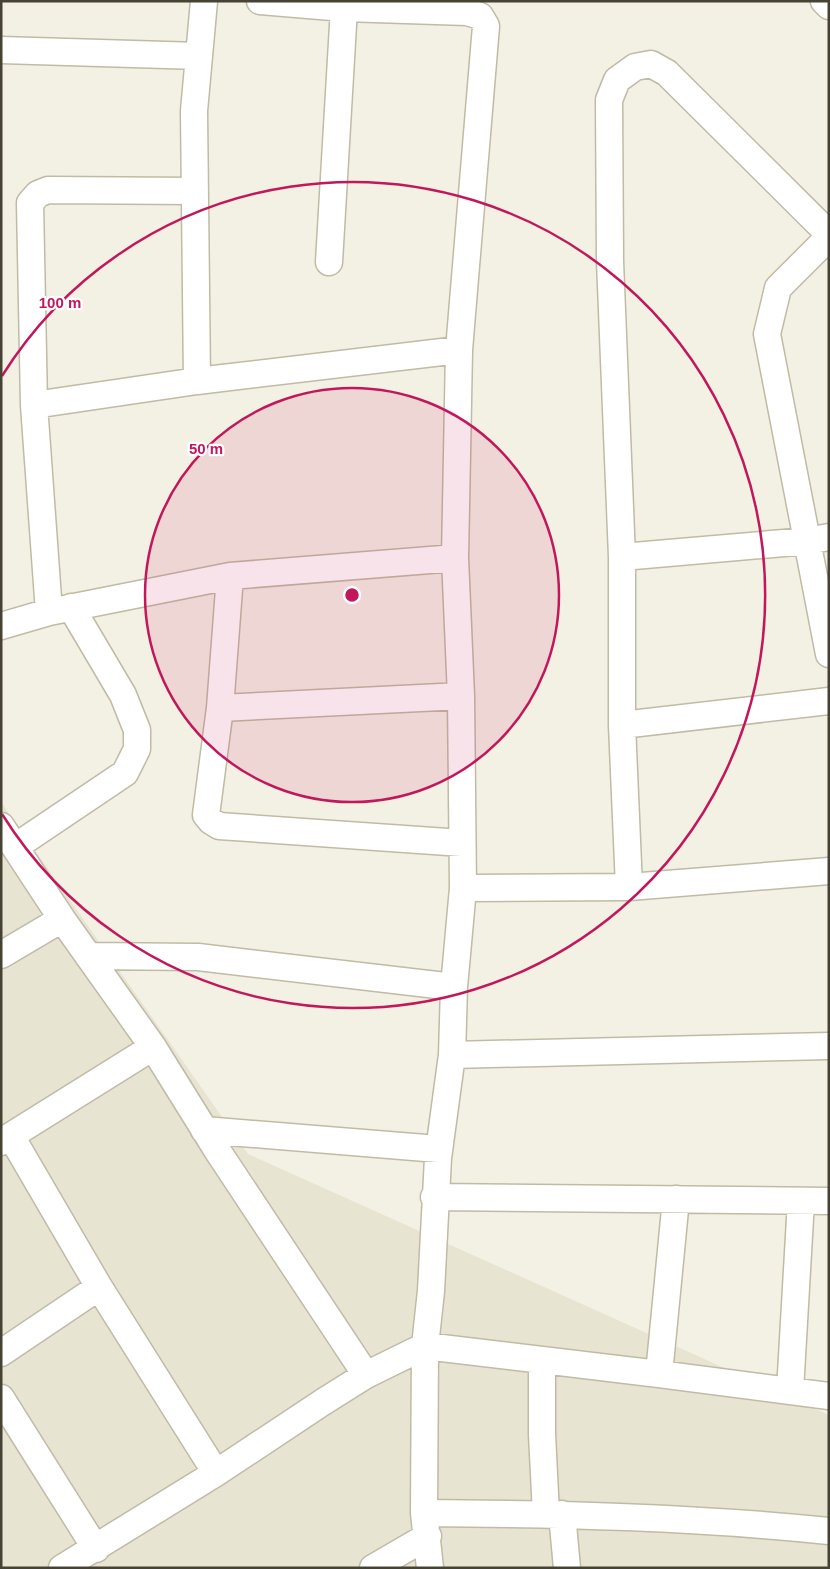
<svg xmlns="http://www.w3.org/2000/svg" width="830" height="1569" font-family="Arial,sans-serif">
<rect width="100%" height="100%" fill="#f3f1e4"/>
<path fill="#e8e4d2" d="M1,802L248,1154L829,1415V1568H1Z"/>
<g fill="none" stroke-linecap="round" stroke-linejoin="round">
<g stroke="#c0bba6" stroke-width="29">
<path id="street" d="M260,1L344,8L467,12L480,16L486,26L459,350L455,558L461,696L463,888L454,987L452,1055L438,1158L431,1291L425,1346L424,1513L430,1568
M824,1L829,6
M1,50L199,56
M829,237L778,288L767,334L829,654
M329,262L344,8
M197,381L194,111L204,1
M34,405L197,381L459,350
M622,557L807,541L829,537
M230,576L220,708L206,815L211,821L219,826L462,843
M49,612L34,405L30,203L38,194L48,190L194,191
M1,626L49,612L230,576L455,558
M220,708L461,696
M622,725L829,701
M1,826L62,919L153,1047L217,1150L366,1375
M15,847L125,773L137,749V730L123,695L71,607
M629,887L622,725V557L610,261L609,100L617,80L635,67L651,64L667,73L829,234
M463,888L629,887L829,871
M1,955L62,919
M88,956L198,957L454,987
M452,1055L829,1046
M204,1130L438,1149
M11,1136L99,1287L216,1473
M1,1142L153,1047
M434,1197L829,1201
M1,1353L99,1287
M542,1360V1434L546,1514
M659,1374L676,1199
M790,1391L801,1201
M1,1398L96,1549
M424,1513C560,1514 693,1517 829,1531
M562,1514L567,1568
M62,1568L216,1473L323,1402L366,1375L425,1346L659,1374L829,1396
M373,1568L428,1536"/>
</g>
<use href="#street" stroke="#fff" stroke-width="26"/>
</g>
<circle cx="352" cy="595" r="207" fill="#c2185b" fill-opacity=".12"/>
<g fill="none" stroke="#c2185b" stroke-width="2.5">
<circle cx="352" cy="595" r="207"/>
<path d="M2 376A413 413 0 1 1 2 814"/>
</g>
<circle cx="352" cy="595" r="8" fill="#c2185b" stroke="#fff" stroke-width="2.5"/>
<g font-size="15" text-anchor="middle" font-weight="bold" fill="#c2185b" stroke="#fff" stroke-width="4.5" stroke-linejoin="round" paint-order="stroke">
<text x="60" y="308">100 m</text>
<text x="206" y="454">50 m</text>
</g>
<rect width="830" height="1569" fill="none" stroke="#464234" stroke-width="5"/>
</svg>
